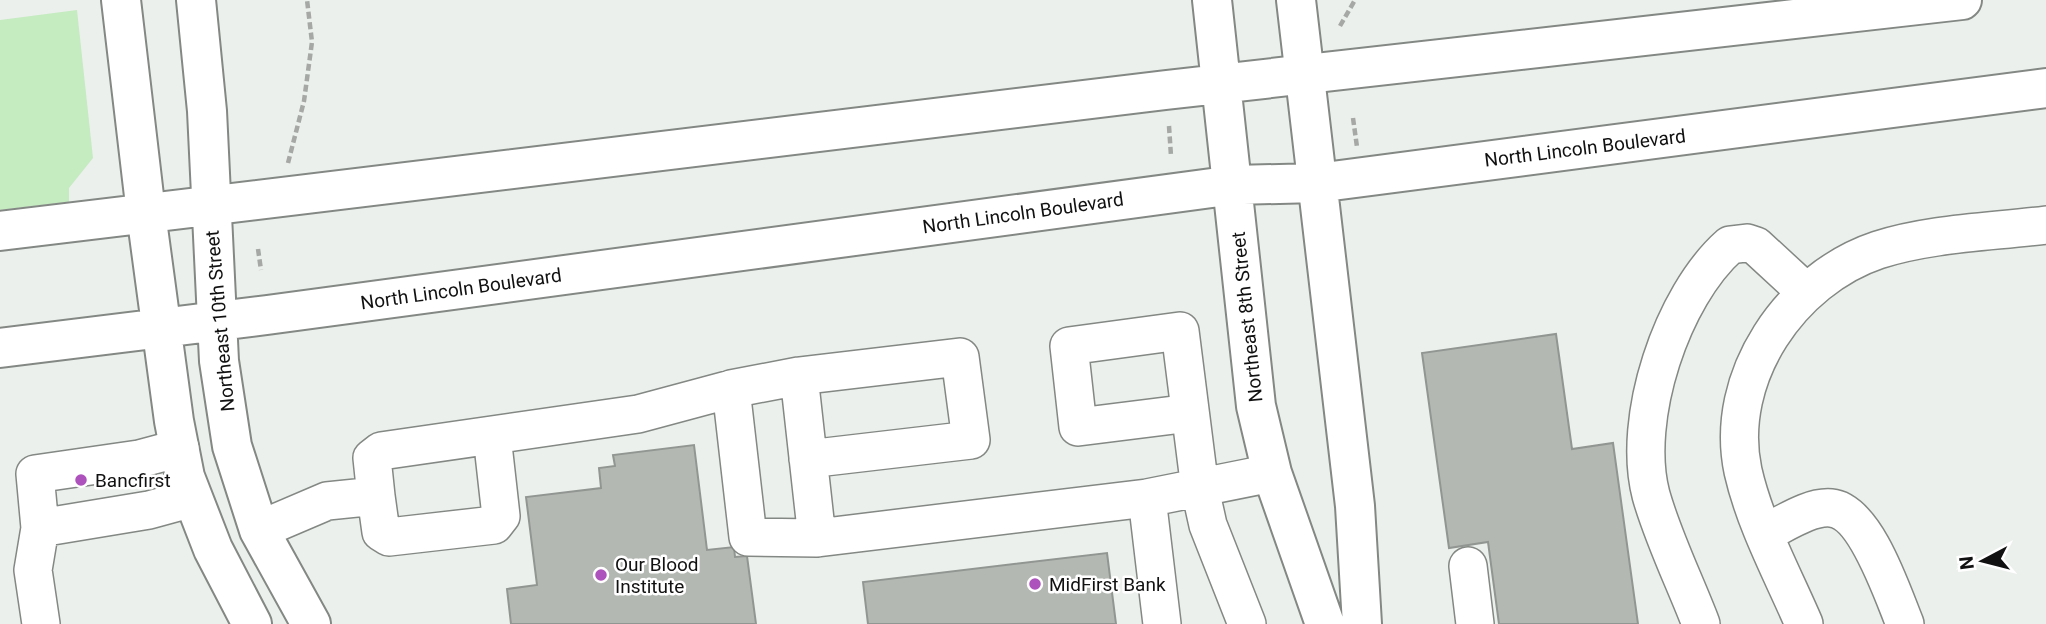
<svg xmlns="http://www.w3.org/2000/svg" width="2046" height="624" font-family="Roboto,sans-serif">
<rect width="100%" height="100%" fill="#ecf0ec"/>
<path fill="#c5ebc1" d="M77,10L93,158L69,188V202L0,210V20Z"/>
<path fill="#b4b8b3" stroke="#929692" stroke-width="2" d="M1556,334L1572,449L1613,443L1638,624H1499L1488,542L1449,548L1422,353Z
M694,445L707,550L734,547L735,557L747,556L756,624H511L507,589L537,585L526,497L601,488L599,468L615,466L613,455Z
M1107,553L1116,624H868L863,582Z"/>
<g fill="none" stroke-linecap="round" stroke-linejoin="round">
<g stroke="#848884" stroke-width="40">
<path id="minor" d="M799,376L960,357L971,440L808,459
M731,389L748,537L817,538
M1190,413L1078,427L1069,346L1180,331L1200,489L1208,525L1247,624
M376,496L381,532L389,537L494,525L501,516L492,436
M1147,498L1162,624
M40,528L149,510L193,498
M259,530L327,501L376,496L372,458L381,451L638,414L731,389L799,376L817,538L1147,498L1272,473
M1765,533C1784,524 1810,506 1831,508C1866,511 1893,595 1905,624
M1468,566L1475,624
M41,624L33,570L40,528L35,474L139,459L180,448
M1701,624C1685,582 1663,538 1651,495C1631,419 1672,296 1730,245L1747,243L1756,246L1806,292
M1804,624C1783,575 1755,524 1743,471C1723,377 1791,279 1878,250C1931,233 1991,232 2046,225"/>
</g>
<g stroke="#848884" stroke-width="42">
<path id="major" d="M121,0L146,213L174,421L185,477L213,549L252,624
M196,0L207,111L219,361L232,446L259,530L311,624
M1212,0L1256,406L1272,473L1325,624
M1296,0L1355,506L1362,624
M0,231L1166,90L1962,0
M0,348L267,315L1234,185L1317,183L2046,88"/>
</g>
<path stroke="#a5a8a5" stroke-width="4.5" stroke-dasharray="7 3.5" stroke-linecap="butt" d="M1340,26L1355,0
M1353,118L1357,147
M1169,126L1171,156
M288,163L304,101L312,42L307,0
M258,249L261,270"/>
<use href="#minor" stroke="#fff" stroke-width="37"/>
<use href="#major" stroke="#fff" stroke-width="38"/>
</g>
<g fill="#ad51bc" stroke="#fff" stroke-width="2.5">
<circle cx="81" cy="480" r="7"/>
<circle cx="601" cy="575" r="7"/>
<circle cx="1035" cy="584" r="7"/>
</g>
<g text-anchor="middle" dominant-baseline="central" stroke-width="5" stroke-linejoin="round" paint-order="stroke">
<g font-size="19" fill="#101110" stroke="#fff">
<text transform="translate(1585 148) rotate(-7)">North Lincoln Boulevard</text>
<text transform="translate(1023 213) rotate(-8)">North Lincoln Boulevard</text>
<text transform="translate(461 289) rotate(-8)">North Lincoln Boulevard</text>
<text transform="translate(1247 317) rotate(-96)">Northeast 8th Street</text>
<text transform="translate(220 321) rotate(-95)">Northeast 10th Street</text>
</g>
<g font-size="19" fill="#101110" stroke="#fff" text-anchor="start">
<text x="95" y="480">Bancfirst</text>
<text x="615" y="564">Our Blood<tspan x="615" dy="22">Institute</tspan></text>
<text x="1049" y="584">MidFirst Bank</text>
</g>
</g>
<g transform="translate(1983 561) rotate(263)" stroke="#ffffff" stroke-width="5" paint-order="stroke">
<path d="M0-5L12 26L0 18L-12 26Z" fill="#101110"/>
<text y="-10" font-size="19" font-weight="bold" text-anchor="middle" fill="#101110">N</text>
</g>
</svg>
